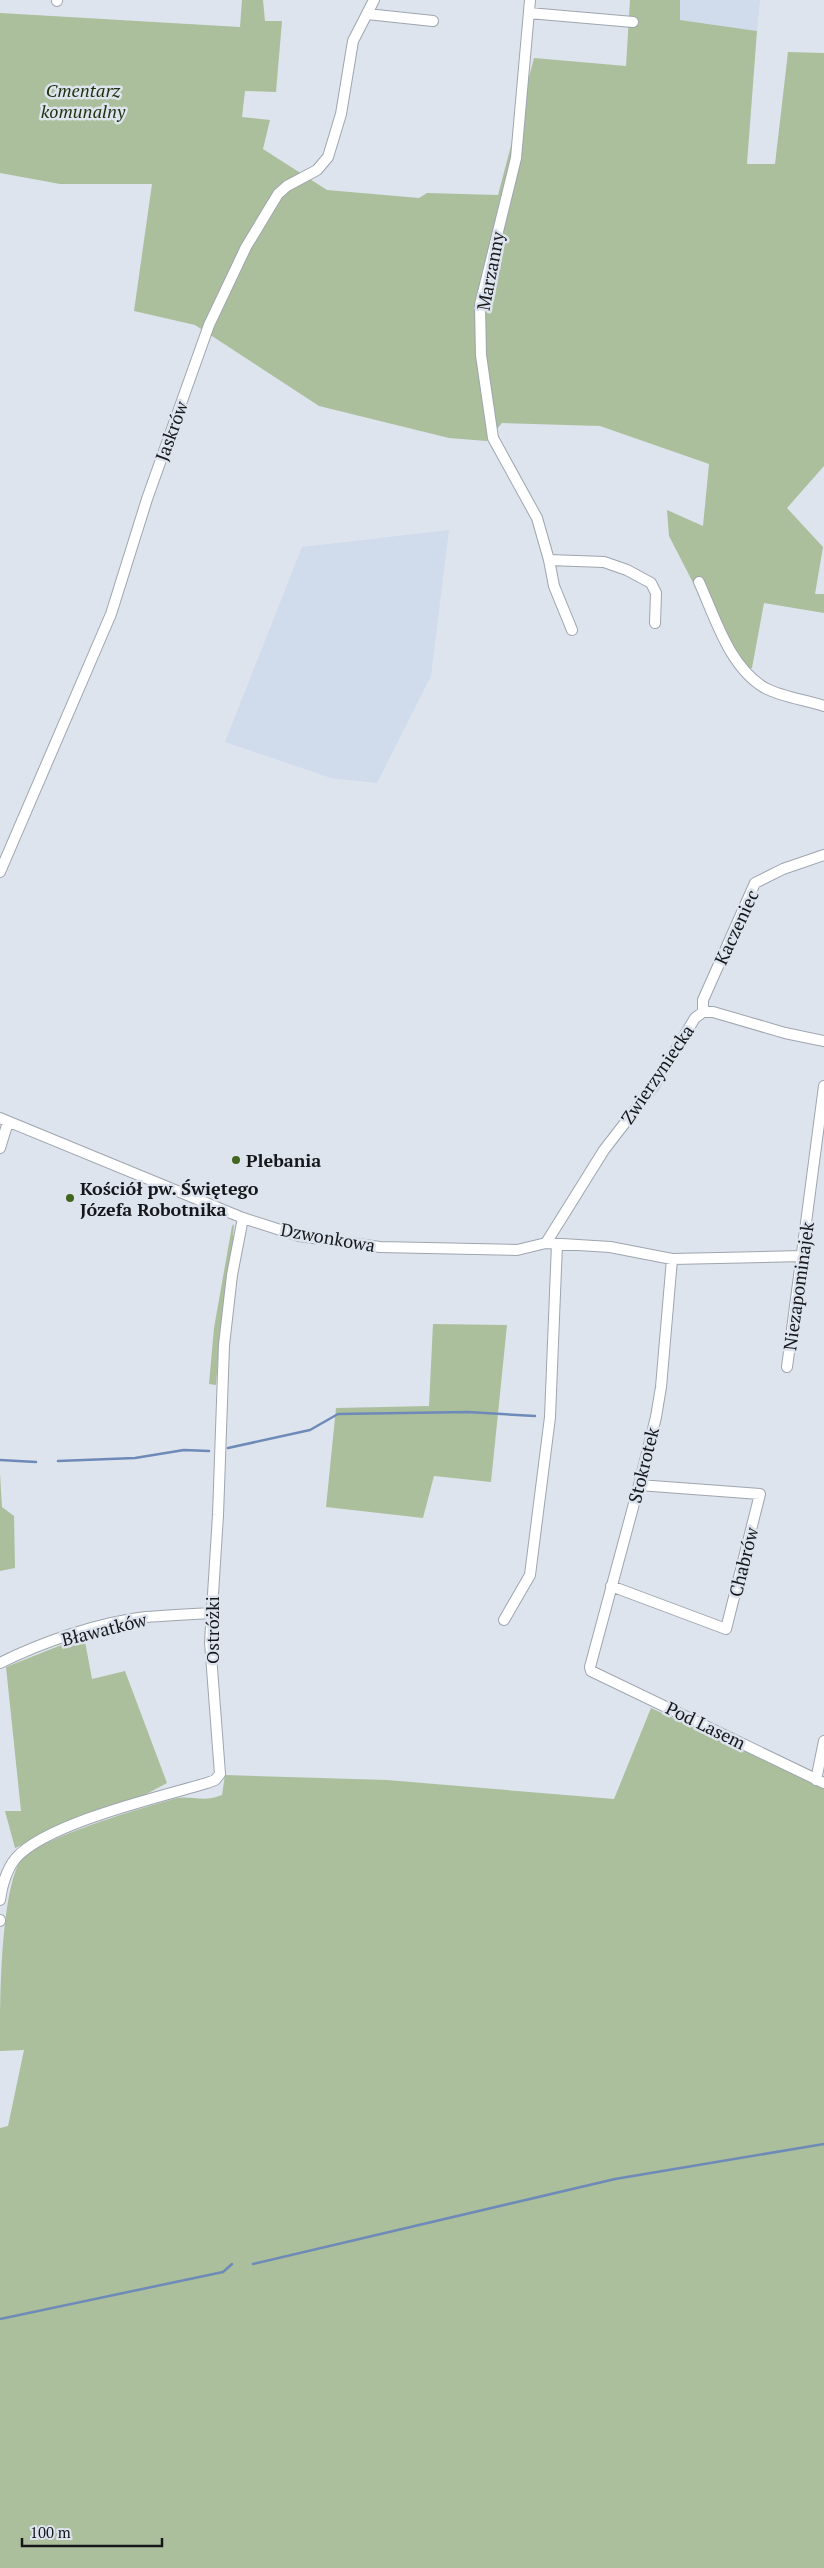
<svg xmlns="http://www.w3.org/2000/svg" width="824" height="2568" font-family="'PT Serif',serif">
<rect width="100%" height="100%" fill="#dde4ee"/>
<path fill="#d0dbec" d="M680,0H760L757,31L680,20Z
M449,530L431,676L377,783L331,778L225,742L302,547Z"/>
<path fill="#abbf9c" d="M242,0H263L265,21H282L276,92L245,91L242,117L270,120L263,149L327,190L419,198L427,193L498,195L534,58L626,66L630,0H680V20L757,31L747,164H775L788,52L824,53V466L787,508L823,547L815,594H824V613L764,603L752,668H737L669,536L667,510L703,526L709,464L600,426L502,423L487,441L449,438L319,406L195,325L134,311L152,184H60L0,173V13L240,27Z
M234,1224L233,1236L236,1237L220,1330L216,1385L209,1384L214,1328L232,1226Z
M433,1324L507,1325L491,1482L434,1476L423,1518L326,1507L336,1408L429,1406Z
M0,1473L2,1507L14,1516L15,1568L0,1571Z
M84,1636L92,1679L125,1671L167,1783L137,1799L15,1848L5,1811H21L6,1667Z
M651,1708L824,1787V2568H0V2128L8,2126L24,2050L0,2051C0,2005 0,1897 20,1861C38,1838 139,1809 170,1800C190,1793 200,1804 222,1795L225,1775L387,1780L614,1799Z"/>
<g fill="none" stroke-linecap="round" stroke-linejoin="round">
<path stroke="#6e8ab8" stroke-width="2.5" d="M228,1448L310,1430L338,1414L468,1412L535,1416
M0,1460L36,1462
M58,1461L135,1458L184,1450L209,1451
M253,2264L615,2179L824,2144
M0,2319L223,2272L232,2264"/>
<g stroke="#9fa5af" stroke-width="12">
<path id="street" d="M530,0L516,158L480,305L481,355L493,438L537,518L549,560L604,562L627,570L651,583L656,593L655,623
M57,1V0
M529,13L633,22
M367,14L433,21
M549,560L554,586L572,630
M699,582C715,617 729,667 765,688C782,697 806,700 824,706
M0,872L111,614L147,499L209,325L246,247L278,194L287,186L317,170L328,157L341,114L353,41L374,0
M703,1012V1000L755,883L783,869L824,855
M0,1118L243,1218L299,1236L380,1247L517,1250L546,1243L610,1247L672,1259L802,1256
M0,1148L8,1122
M546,1243L604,1150L655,1084L695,1018L703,1012H713L785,1033L824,1041
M672,1259L661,1387L656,1417L639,1485L590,1667L591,1671L824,1783
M787,1367L824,1086
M611,1586L726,1629L760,1494L639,1485
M504,1620L530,1575L550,1417L557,1244
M0,1663C42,1642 100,1622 146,1617C168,1615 190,1614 211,1613
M816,1780L824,1741
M0,1900C2,1886 6,1870 16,1858C47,1823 160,1797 207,1783L215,1780L220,1774L210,1642L218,1515L224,1345L232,1275L243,1218
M0,1920V1921"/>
</g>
<use href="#street" stroke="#fff" stroke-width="10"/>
</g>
<g fill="#42651d" stroke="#dde4ee" stroke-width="2">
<circle cx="236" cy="1160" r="5"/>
<circle cx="70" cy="1198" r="5"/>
</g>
<g text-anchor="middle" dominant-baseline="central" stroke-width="5" stroke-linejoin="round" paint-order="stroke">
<g font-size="18" font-style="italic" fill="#1d300b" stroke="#dde4ee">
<text x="83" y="90">Cmentarz<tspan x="83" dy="21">komunalny</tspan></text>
</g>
<g font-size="18" fill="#15171b" stroke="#dde4ee">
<text transform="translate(490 271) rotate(-79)">Marzanny</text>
<text transform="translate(171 431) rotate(-70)">Jaskrów</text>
<text transform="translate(736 927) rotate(-65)">Kaczeniec</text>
<text transform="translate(657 1074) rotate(-56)">Zwierzyniecka</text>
<text transform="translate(328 1237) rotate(10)">Dzwonkowa</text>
<text transform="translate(798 1286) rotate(-82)">Niezapominajek</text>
<text transform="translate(643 1465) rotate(-76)">Stokrotek</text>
<text transform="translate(743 1562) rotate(-76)">Chabrów</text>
<text transform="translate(104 1629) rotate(-14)">Bławatków</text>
<text transform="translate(212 1630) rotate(-90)">Ostróżki</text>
<text transform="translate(706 1725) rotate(26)">Pod Lasem</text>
</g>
<g font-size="18" font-weight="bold" fill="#15171b" stroke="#dde4ee" text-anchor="start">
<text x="246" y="1160">Plebania</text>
<text x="80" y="1188">Kościół pw. Świętego<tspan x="80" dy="21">Józefa Robotnika</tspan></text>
</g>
</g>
<path d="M22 2538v8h140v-8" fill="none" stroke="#15171b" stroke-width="2.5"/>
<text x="30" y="2538" font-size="15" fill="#15171b" stroke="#dde4ee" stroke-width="4" paint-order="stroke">100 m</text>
</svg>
